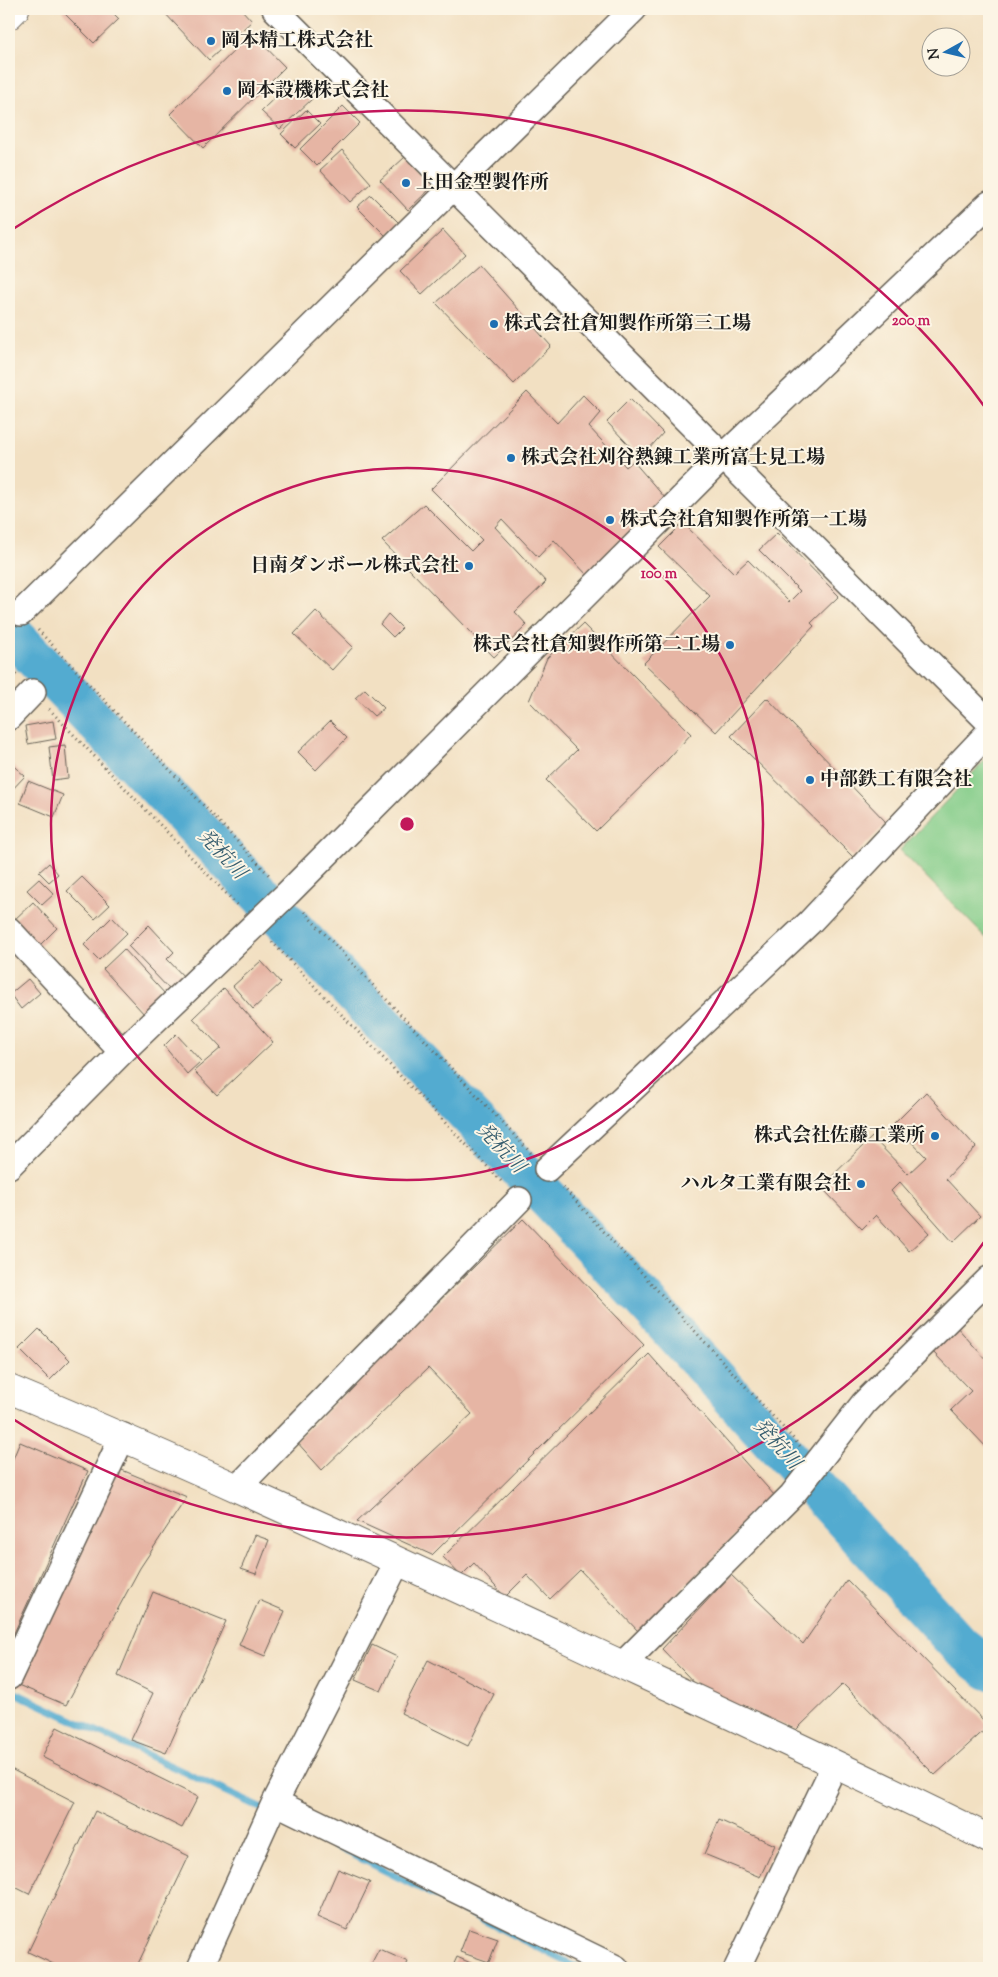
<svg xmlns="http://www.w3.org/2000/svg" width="998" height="1977" font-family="'Sorts Mill Goudy','Noto Serif JP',serif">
<rect width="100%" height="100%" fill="#fcf5e5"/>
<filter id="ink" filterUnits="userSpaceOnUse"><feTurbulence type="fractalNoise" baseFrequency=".02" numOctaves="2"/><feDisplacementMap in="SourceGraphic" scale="10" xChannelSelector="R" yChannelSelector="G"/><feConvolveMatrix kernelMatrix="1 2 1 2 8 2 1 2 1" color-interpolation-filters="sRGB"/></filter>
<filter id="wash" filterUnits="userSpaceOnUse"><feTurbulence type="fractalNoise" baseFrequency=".0096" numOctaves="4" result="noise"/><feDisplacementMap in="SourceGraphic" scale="20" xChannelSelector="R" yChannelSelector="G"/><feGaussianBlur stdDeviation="1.12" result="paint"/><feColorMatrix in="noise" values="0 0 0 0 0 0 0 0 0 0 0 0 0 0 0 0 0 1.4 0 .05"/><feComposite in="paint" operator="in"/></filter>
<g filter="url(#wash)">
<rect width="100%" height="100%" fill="#f2e0c2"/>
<path fill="#82cc88" stroke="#4f7452" d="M989,756V941L900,850Z"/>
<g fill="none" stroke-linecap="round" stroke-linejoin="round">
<path stroke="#53abd0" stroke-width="7" d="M9,1690L267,1811
M334,1845L579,1968"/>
<path stroke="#53abd0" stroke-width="42" d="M9,631L259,893L643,1299L960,1646L989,1669"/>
</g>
<g id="blocks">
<path fill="#e6b5a4" d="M64,9H109L119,19L94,43L62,11Z
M161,9H241L252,21L209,60Z
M252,33L285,67L203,148L170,114Z
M293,80L312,99L280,129L261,111Z
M343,106L360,123L317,166L300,149Z
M306,110L320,124L295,148L281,134Z
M342,150L371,183L350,202L320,170Z
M405,157L433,186L408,210L380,180Z
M371,195L399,223L386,236L357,207Z
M443,230L465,254L422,294L400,271Z
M479,265L551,346L514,384L436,303Z
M527,392L557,423L583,395L601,413L589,427L626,467L633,461L666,499L589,577L554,540L538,557L502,519L495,527L546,582L515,612L527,625L494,657L382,541L424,504L471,551L482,540L431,489Z
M630,399L663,433L641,458L607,422Z
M683,523L734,573L748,560L789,602L800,591L759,550L777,533L839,596L811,623L814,626L716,732L644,663L710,596L659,547Z
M316,611L353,647L332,670L294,634Z
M388,614L402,628L393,637L380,624Z
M583,624L691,734L660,768L596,831L546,780L577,750L529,701L547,658Z
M365,689L384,708L374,716L355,698Z
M767,698L887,823L853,857L731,736Z
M53,721L56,739L28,744L25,726Z
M330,721L347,738L316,770L298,752Z
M65,745L68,778L53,780L49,747Z
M9,762L25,776L9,793Z
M28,781L63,795L54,817L20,803Z
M49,863L58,874L49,882L39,872Z
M82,877L110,905L95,919L67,891Z
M39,879L54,894L42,905L27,890Z
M33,902L57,928L36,949L12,922Z
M112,917L127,933L99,960L84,945Z
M149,925L174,952L167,959L186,979L172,992L128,946Z
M124,949L166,995L145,1015L103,969Z
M261,961L281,983L253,1009L233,986Z
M28,979L40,993L21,1009L10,994Z
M224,988L273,1042L217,1095L194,1071L221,1048L193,1018Z
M176,1034L201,1061L187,1074L164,1046Z
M926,1092L976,1147L946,1179L980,1216L953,1242L900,1182L891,1191L929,1233L909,1251L876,1215L862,1229L821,1187L872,1137L908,1174L926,1157L894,1124Z
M523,1219L644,1345L432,1555L357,1521L472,1414L428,1368L322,1470L296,1441Z
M956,1326L989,1363V1450L951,1410L971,1391L931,1350Z
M39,1329L70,1360L50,1380L19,1349Z
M649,1354L775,1496L639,1632L580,1570L550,1599L527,1575L505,1597L474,1563L461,1576L443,1557Z
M20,1442L88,1471L9,1644V1468Z
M117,1468L187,1497L140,1568L66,1705L18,1685Z
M255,1535L269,1540L256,1574L241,1569Z
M731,1575L803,1644L847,1580L989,1726L935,1775L843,1684L796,1730L703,1692L662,1649Z
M153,1592L226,1621L166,1753L131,1740L153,1693L118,1676Z
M259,1600L285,1611L265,1656L239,1645Z
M372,1645L397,1657L381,1691L355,1680Z
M428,1660L494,1694L468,1746L401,1713Z
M57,1727L198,1797L182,1828L42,1757Z
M9,1768L75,1802L29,1894L9,1884Z
M95,1811L189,1856L136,1968H62L28,1952Z
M719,1820L775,1845L760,1877L704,1854Z
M338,1869L370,1882L347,1930L317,1917Z
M469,1929L498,1939L489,1962L460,1952Z
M379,1949L408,1962L405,1968H369Z
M457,1957L482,1968H452Z
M927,1963L936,1968H924Z"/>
</g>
</g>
<g filter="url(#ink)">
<use href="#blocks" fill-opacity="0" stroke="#676156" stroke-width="1"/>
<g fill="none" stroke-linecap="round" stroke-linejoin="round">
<g stroke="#676156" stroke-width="28">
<path id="minor" d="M275,9C514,246 750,485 989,722
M21,613L634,9
M9,717L33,692
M9,930L122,1052
M9,1166L122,1052L287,894L722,458L989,204
M547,1169L809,923L989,732
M238,1487L519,1200
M622,1665L792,1495L864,1403L989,1279
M9,1677L123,1436
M275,1802L616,1968
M200,1968L274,1804L398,1561
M737,1968L835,1764"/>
</g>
<g stroke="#676156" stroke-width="30">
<path id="tertiary" d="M9,15L15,9
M9,1389C194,1466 376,1551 558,1635C702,1702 847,1768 989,1839"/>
</g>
<path stroke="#676156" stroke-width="3" stroke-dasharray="1 4" stroke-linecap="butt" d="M38,630L271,877
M9,667L17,676
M49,709L239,907
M304,912L531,1153
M272,942L503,1183
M563,1187L800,1446"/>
<use href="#minor" stroke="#fff" stroke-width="25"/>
<use href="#tertiary" stroke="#fff" stroke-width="28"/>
</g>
</g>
<g fill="none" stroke="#c2185b" stroke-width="2.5">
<circle cx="407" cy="824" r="356"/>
<path d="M987 1238A713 713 0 0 1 13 1419M13 229A713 713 0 0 1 987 410"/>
</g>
<g fill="#1f6fb2" stroke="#fcf5e5" stroke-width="2">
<circle cx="211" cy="41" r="5"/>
<circle cx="227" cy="91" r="5"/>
<circle cx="406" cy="183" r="5"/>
<circle cx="494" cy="324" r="5"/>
<circle cx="511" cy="458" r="5"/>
<circle cx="610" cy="520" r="5"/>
<circle cx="469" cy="566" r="5"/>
<circle cx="730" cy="645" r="5"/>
<circle cx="810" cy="780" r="5"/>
<circle cx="935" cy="1136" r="5"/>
<circle cx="861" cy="1184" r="5"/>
</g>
<g text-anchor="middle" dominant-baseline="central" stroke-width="4" stroke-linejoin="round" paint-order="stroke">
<g font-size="19" font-weight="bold" fill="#1c1c1c" stroke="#fcf5e5" text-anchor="start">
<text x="221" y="41">岡本精工株式会社</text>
<text x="237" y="91">岡本設機株式会社</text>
<text x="416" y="183">上田金型製作所</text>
<text x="504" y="324">株式会社倉知製作所第三工場</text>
<text x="521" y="458">株式会社刈谷熱錬工業所富士見工場</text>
<text x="620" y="520">株式会社倉知製作所第一工場</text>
<text x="459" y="566" text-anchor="end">日南ダンボール株式会社</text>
<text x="720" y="645" text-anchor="end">株式会社倉知製作所第二工場</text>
<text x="820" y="780">中部鉄工有限会社</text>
<text x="925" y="1136" text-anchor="end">株式会社佐藤工業所</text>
<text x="851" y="1184" text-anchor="end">ハルタ工業有限会社</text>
</g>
<g font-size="20" font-style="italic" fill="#355c6d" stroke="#fcf5e5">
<text transform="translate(221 855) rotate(47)">発杭川</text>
<text transform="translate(500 1149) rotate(47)">発杭川</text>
<text transform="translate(776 1445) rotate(48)">発杭川</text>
</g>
</g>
<circle cx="407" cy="824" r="8" fill="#c2185b" stroke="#fcf5e5" stroke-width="2.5"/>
<g font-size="15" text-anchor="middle" font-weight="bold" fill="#c2185b" stroke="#fcf5e5" stroke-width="4" stroke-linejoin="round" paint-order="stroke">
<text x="911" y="325">200 m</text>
<text x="659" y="578">100 m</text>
</g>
<rect width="998" height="1977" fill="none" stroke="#fcf5e5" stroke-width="30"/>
<g transform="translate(946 52) rotate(262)"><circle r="24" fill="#fcf5e5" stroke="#a29e95"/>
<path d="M0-4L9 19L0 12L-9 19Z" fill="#1f6fb2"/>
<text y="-8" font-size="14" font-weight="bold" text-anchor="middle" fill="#1c1c1c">N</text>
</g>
</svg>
